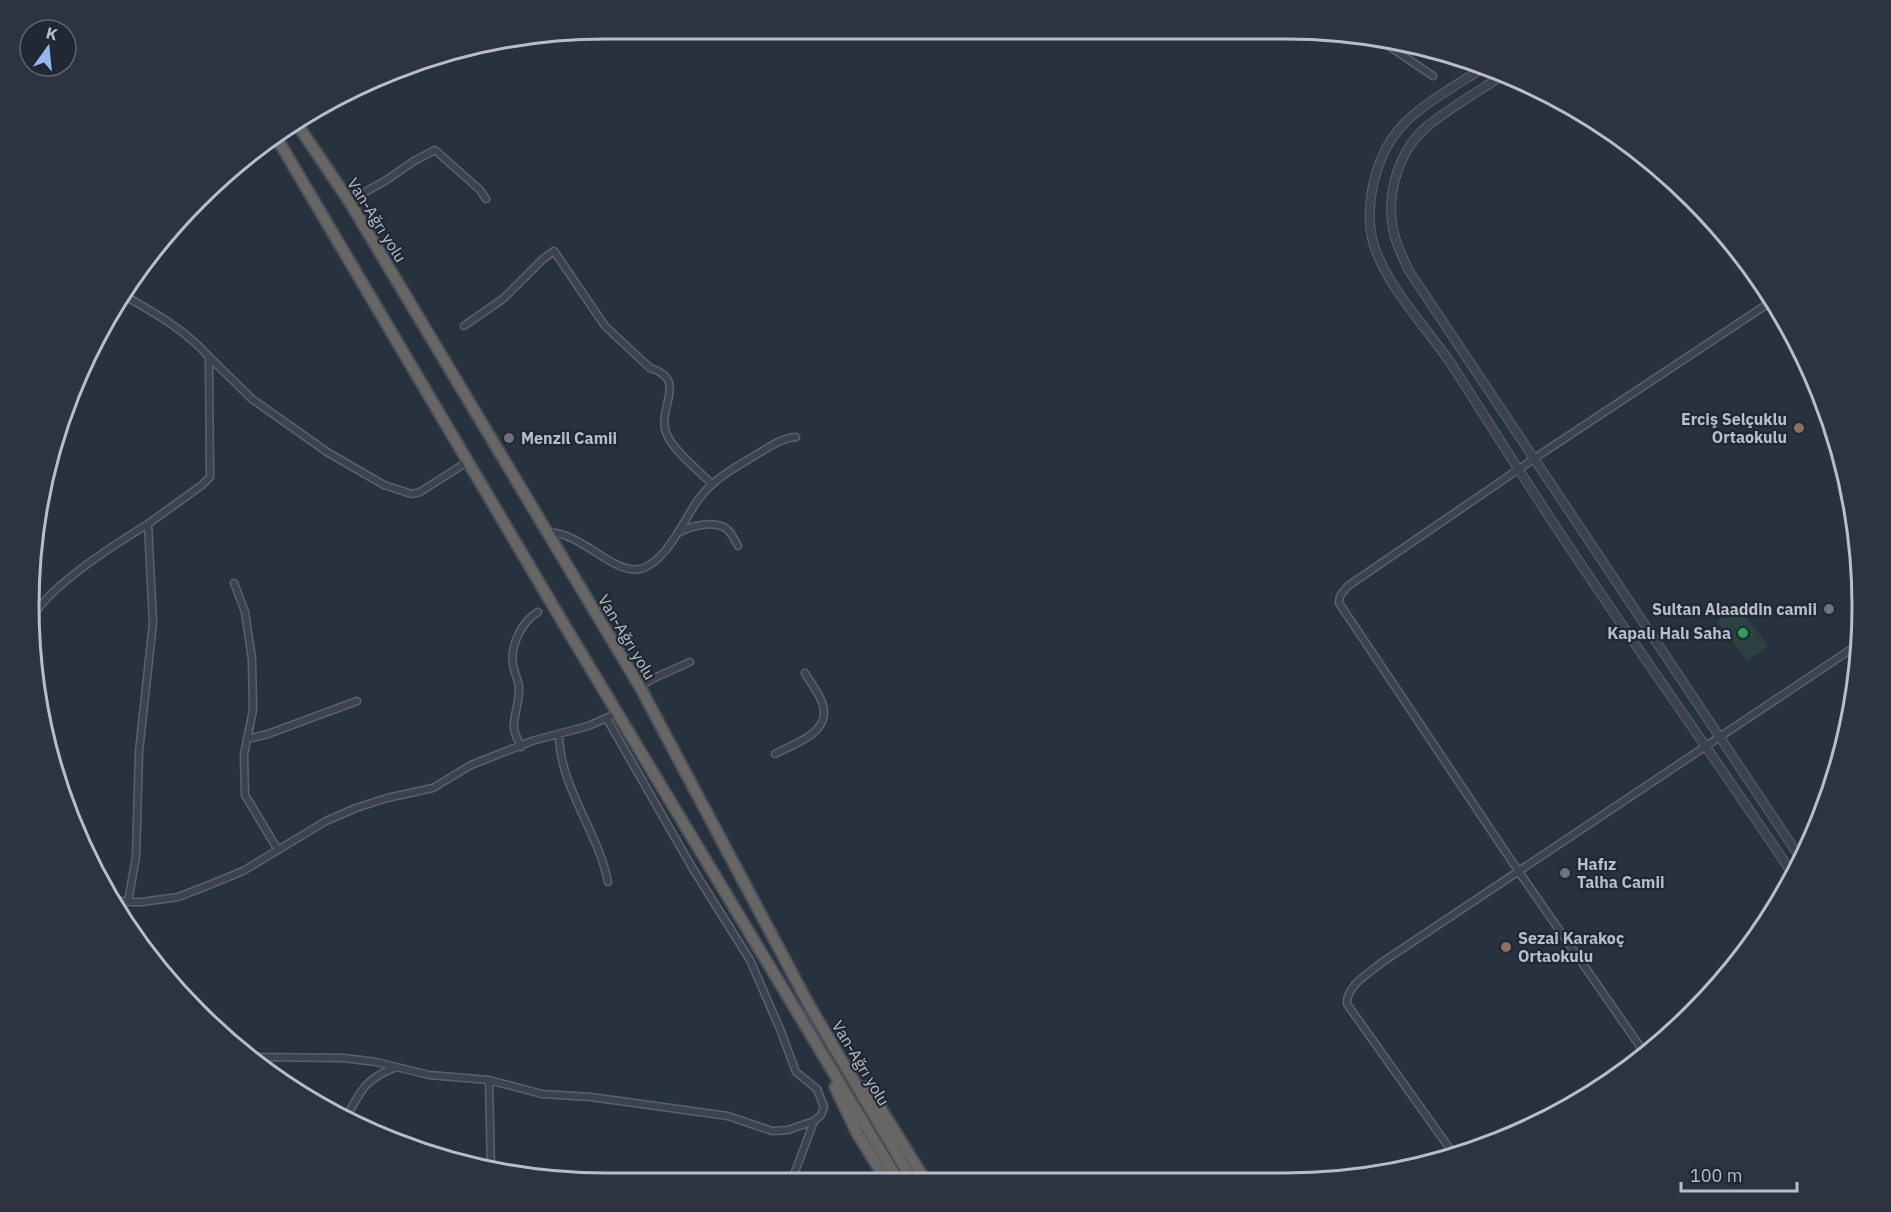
<svg xmlns="http://www.w3.org/2000/svg" width="1891" height="1212" font-family="'IBM Plex Sans',sans-serif">
<rect width="100%" height="100%" fill="#28313e"/>
<path fill="#2d4042" d="M1738,606L1768,646L1747,661L1717,621Z"/>
<g fill="none" stroke-linecap="round" stroke-linejoin="round">
<g stroke="#5a616c" stroke-width="9">
<path id="minor" d="M1377,38L1433,76
M349,201L385,181L414,161L435,150L480,190L486,199
M1741,252L1752,268
M125,296C155,313 187,331 209,357
M464,326L504,298L543,259L554,251L605,326L650,368C690,380 655,409 667,435C675,452 699,471 712,484
M467,462L420,492L412,494L384,485L327,452L252,399L209,357L210,477L202,485L148,524L153,623L139,752L136,857L128,902H142L178,897L209,885L243,871L326,821L356,808L387,798L433,788L471,765L532,741L588,726L611,716L617,711
M548,533C579,530 613,575 640,569C666,563 683,521 698,500C714,478 736,467 759,453C771,446 782,438 796,437
M678,533C690,526 716,519 728,530C732,534 735,541 738,546
M234,583L245,612L252,659L253,710L244,755L245,795L278,850
M34,615C52,584 117,543 148,524
M640,687L652,679L690,662
M559,735C560,788 598,831 608,882
M247,739L268,734L357,701
M521,747C519,742 515,735 514,729C513,716 520,701 519,687C518,679 514,672 513,664C510,646 522,621 538,612
M775,754C791,745 825,735 824,712C824,699 811,684 805,673
M114,900L128,902
M1646,1055L1519,872L1339,603L1340,596L1348,586L1535,458L1772,301
M252,1057L344,1058L376,1062L429,1075L489,1080L542,1094L591,1097L728,1116L772,1131L788,1130L814,1121L821,1115L824,1107L817,1089L796,1072L780,1029L750,960L693,869L607,719
M489,1080L491,1168
M347,1116C362,1088 366,1079 396,1067
M1455,1156L1347,1004C1346,986 1368,974 1381,963L1859,644
M792,1180L814,1121"/>
</g>
<g stroke="#5a616c" stroke-width="10">
<path id="tertiary" d="M1484,67C1459,84 1420,105 1400,128C1378,153 1368,192 1370,225C1373,273 1426,326 1452,365C1486,418 1519,471 1554,524C1632,642 1715,758 1794,876
M1506,73C1481,90 1454,105 1430,124C1395,152 1382,205 1398,246C1401,254 1405,262 1409,271L1801,859"/>
</g>
<g stroke="#474e59" stroke-width="14">
<path id="trunk" d="M295,121L349,201L640,687L808,1003L912,1180
M275,135L562,621L898,1180
M835,1087L857,1133L886,1180
M865,1087L880,1107L925,1180"/>
</g>
<use href="#minor" stroke="#3c434f" stroke-width="6"/>
<use href="#tertiary" stroke="#3c434f" stroke-width="8"/>
<use href="#trunk" stroke="#676664" stroke-width="10"/>
</g>
<g fill="#8d6e63" stroke="#212834" stroke-width="2">
<circle cx="1799" cy="428" r="6"/>
<circle cx="1506" cy="947" r="6"/>
</g>
<g fill="#6b7280" stroke="#212834" stroke-width="2">
<circle cx="509" cy="438" r="6"/>
<circle cx="1829" cy="609" r="6"/>
<circle cx="1565" cy="873" r="6"/>
</g>
<circle fill="#2e9e5b" stroke="#212834" stroke-width="2" cx="1743" cy="633" r="6"/>
<g text-anchor="middle" dominant-baseline="central" stroke-width="4.5" stroke-linejoin="round" paint-order="stroke">
<g font-size="16" fill="#b8bec9" stroke="#212834">
<text transform="translate(377 220) rotate(58)">Van-Ağrı yolu</text>
<text transform="translate(627 637) rotate(59)">Van-Ağrı yolu</text>
<text transform="translate(861 1063) rotate(59)">Van-Ağrı yolu</text>
</g>
<g font-size="16" font-weight="bold" fill="#b8bec9" stroke="#212834" text-anchor="end">
<text x="1787" y="419">Erciş Selçuklu<tspan x="1787" dy="18">Ortaokulu</tspan></text>
<text x="521" y="438" text-anchor="start">Menzil Camii</text>
<text x="1817" y="609">Sultan Alaaddin camii</text>
<text x="1731" y="633">Kapalı Halı Saha</text>
<text x="1577" y="864" text-anchor="start">Hafız<tspan x="1577" dy="18">Talha Camii</tspan></text>
<text x="1518" y="938" text-anchor="start">Sezai Karakoç<tspan x="1518" dy="18">Ortaokulu</tspan></text>
</g>
</g>
<path d="M0 0H1891V1212H0ZM606 39H1285A567 567 0 0 1 1852 606V606A567 567 0 0 1 1285 1173H606A567 567 0 0 1 39 606V606A567 567 0 0 1 606 39Z" fill="#2d3440" fill-rule="evenodd"/>
<path fill="none" stroke="#b8bec9" stroke-width="3" d="M606 39H1285A567 567 0 0 1 1852 606V606A567 567 0 0 1 1285 1173H606A567 567 0 0 1 39 606V606A567 567 0 0 1 606 39Z"/>
<g transform="translate(48 48) rotate(15)"><circle r="28" fill="#212834" stroke="#5d6470" stroke-width="1.5"/>
<path d="M0-4.5L10 22L0 15L-10 22Z" fill="#97b5ef"/>
<text y="-9" font-size="16" font-weight="bold" text-anchor="middle" fill="#b8bec9">K</text>
</g>
<path d="M1681 1182v9h116v-9" fill="none" stroke="#b8bec9" stroke-width="3"/>
<text x="1690" y="1182" font-size="18" fill="#b8bec9" stroke="#212834" stroke-width="4.5" paint-order="stroke">100 m</text>
</svg>
